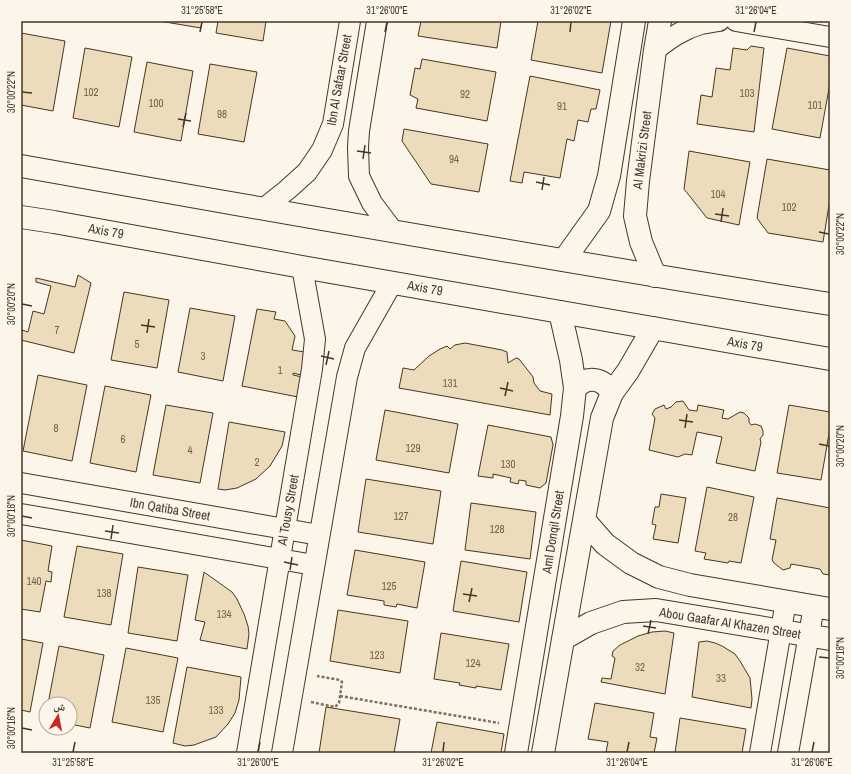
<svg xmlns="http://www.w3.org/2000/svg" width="851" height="774" font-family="'Archivo Narrow','Noto Naskh Arabic',sans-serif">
<rect width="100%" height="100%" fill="#fbf6e9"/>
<path fill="#ecdcbc" stroke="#4a3520" d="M159,21H202L201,28Z
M218,21H266L263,41L216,33Z
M421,21H501L497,48L418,36Z
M538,21H611L602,73L531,60Z
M21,33L65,41L53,111L21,105Z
M751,46L764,48L754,132L697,124L701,95L712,97L716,68L730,70L733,48L747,50Z
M85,48L132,57L119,127L73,118Z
M787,48L830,56V83L820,138L772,129Z
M422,59L496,72L487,121L416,108L418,99L410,95L415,68L420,69Z
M147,62L193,71L181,141L134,132Z
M210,64L257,72L244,142L198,134Z
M530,76L600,90L596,109H591L588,122L578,120L574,141L567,139L560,178L524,172L522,183L510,181Z
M404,129L488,144L479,192L431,184L402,141Z
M689,151L750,162L739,225L707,218L684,189Z
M767,159L830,170V199L823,242L768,233L757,218Z
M78,275L91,283L74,353L21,340L22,330L28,332L33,311L44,314L51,286L36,282V278L75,287Z
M124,292L169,300L157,368L111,360Z
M190,308L235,316L223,381L178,372Z
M257,309L276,312L274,319L285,321L295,336L292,350L305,352L301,375L293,373V375L302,377L298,397L242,386Z
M465,343L502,350L507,352L508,363L516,358L519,359L530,373L533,377L534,383L540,391L552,394L550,415L399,388L403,368L414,370L429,356L440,349L447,346L450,349L455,345Z
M38,375L87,385L72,461L23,451Z
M105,386L151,395L136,472L90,463Z
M683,401L689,410L697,411L698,405L724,410L722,418L728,419L740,412L744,413L749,418V422L751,425L755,424L761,426L763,431V435L760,439L761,442L755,471L716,463L722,437L697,432L692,455L685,454L678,457L649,450L655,418L652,414L655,409L664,405L666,409L671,407L676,402Z
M166,405L213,413L200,483L153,475Z
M789,405L830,412V428L821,480L777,473Z
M385,410L458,424L449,473L376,460Z
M229,422L285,432L282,446L270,466L256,479L237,488L225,490L218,489Z
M488,425L551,437L553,445L546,483L540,488L526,485V481L519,480L518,484L510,482L511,478L493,474V478L478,476Z
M366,479L441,491L433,544L358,532Z
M707,487L754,497L741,563L729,561L728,563L704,559L706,553L695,551Z
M661,494L686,498L678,543L653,539L656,525L652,524L655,507H659Z
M777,498L830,508V575L823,574L820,569L791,564L790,568L783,570L774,563L772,560L776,540L770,539Z
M471,503L536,512L530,559L465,550Z
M21,540L52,546L48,571L52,572L51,582L46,581L40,612L21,609Z
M77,546L123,554L111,625L64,617Z
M355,550L425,562L417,608L397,604L396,607L384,605V601L347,595Z
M461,561L527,572L519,622L453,611Z
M138,567L188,575L177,641L128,633Z
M204,572L232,592L237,599L244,614L248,626L249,634L247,649L200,640L205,622L195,620Z
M338,610L408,621L400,673L330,661Z
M665,631L674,633L665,694L601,682L602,678L611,679L615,658L612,656L613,651L620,645L638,636L652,632Z
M441,633L509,644L501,690L476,686V688L459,685L460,683L434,679Z
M21,639L43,643L30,712L21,710Z
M707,641L715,643L722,646L735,654L740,661L750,678L752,699L751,708L692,697L699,642Z
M59,646L104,655L90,728L70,724V704H48Z
M126,648L178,658L163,732L112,722Z
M187,667L241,677L239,700L235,713L228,724L216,737L194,745L185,746L173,743Z
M595,703L654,713L650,737L657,738L654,753L606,752L608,742L588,739Z
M326,707L400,719L394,753H319Z
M680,718L746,729L742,753H675Z
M437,722L504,734L501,753H431Z"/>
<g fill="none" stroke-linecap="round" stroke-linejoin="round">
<g stroke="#4a3520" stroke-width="22">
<path id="minor" d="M377,21L359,131L358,147L359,176L372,203L393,231
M736,21L830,37
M655,50C669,39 683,29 701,24C707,23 713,22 719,21
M263,209L287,190L307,172L322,150L333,124L350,21
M21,483L319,535
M21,514L314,565
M247,753L312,369L315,339L302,267
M282,753L347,377L355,348L392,283
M760,753L786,601
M788,753L814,606"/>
</g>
<g stroke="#4a3520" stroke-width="24">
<path id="tertiary" d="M564,260L599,211L609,176L634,21
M655,276L641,242L635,216L638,181L655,50L660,21
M575,388C588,375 603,378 612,393
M584,520L605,544L631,563L659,577L690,585L830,609
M563,639L591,623L623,612L656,610L830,639
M516,753L572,416L575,388L571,360L560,312
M543,753L602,418L612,393L628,371L653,328"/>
</g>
<g stroke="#4a3520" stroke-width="24">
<path id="secondary" d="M21,166C290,214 560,261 830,304
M21,217L54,222L302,267L830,359"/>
</g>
<path stroke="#7f6f5c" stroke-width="2.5" stroke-dasharray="3 2" stroke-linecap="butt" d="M340,696L499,723
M311,702L335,707L339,703L342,682L340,680L317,676"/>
<use href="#minor" stroke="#fbf6e9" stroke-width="20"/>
<use href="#tertiary" stroke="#fbf6e9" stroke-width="22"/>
<use href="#secondary" stroke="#fbf6e9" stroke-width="22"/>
</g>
<path fill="none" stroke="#4a3520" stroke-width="1.5" d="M200,32L202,22M385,32L387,22M570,32L571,22M754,32L756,22M22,92L32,93M178,119L191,121M183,127L186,113M357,151L371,153M363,159L365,145M536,182L550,185M542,190L544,177M715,214L729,216M721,222L723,208M819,232L829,234M22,304L32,306M141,325L155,327M147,333L149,319M321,356L334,359M326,365L329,351M500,388L513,391M505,396L508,382M679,420L693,422M685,428L687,414M819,444L829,446M22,516L32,518M105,531L119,533M111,539L113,525M284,562L298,565M290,570L292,557M463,594L477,596M469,602L472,588M643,626L656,628M648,634L651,620M819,657L829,658M22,728L32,730M73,752L75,742M258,752L260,742M443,752L444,742M627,752L629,742M812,752L814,742"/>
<g text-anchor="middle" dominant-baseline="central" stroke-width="3" stroke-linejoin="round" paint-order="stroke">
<g font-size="11" fill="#725f47">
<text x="91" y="92">102</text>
<text x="747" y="93">103</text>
<text x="465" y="94">92</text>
<text x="156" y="103">100</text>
<text x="815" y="105">101</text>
<text x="562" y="106">91</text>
<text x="222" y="114">98</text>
<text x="454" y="159">94</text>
<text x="718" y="194">104</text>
<text x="789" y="207">102</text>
<text x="57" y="330">7</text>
<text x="137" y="344">5</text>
<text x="203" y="356">3</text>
<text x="280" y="370">1</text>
<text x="450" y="383">131</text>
<text x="56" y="428">8</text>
<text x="123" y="439">6</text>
<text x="413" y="448">129</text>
<text x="190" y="450">4</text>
<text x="257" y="462">2</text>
<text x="508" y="464">130</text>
<text x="401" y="516">127</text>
<text x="733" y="517">28</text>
<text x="497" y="529">128</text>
<text x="34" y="581">140</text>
<text x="389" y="586">125</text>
<text x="104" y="593">138</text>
<text x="224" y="614">134</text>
<text x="377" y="655">123</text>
<text x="473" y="663">124</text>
<text x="640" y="667">32</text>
<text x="721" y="678">33</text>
<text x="153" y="700">135</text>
<text x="216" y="710">133</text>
</g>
<g font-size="13" fill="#4a3520" stroke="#fbf6e9">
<text transform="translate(339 80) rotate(-80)">Ibn Al Safaar Street</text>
<text transform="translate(642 150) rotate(-83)">Al Makrizi Street</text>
<text transform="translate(106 231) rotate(10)">Axis 79</text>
<text transform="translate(425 288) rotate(10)">Axis 79</text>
<text transform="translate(745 344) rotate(10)">Axis 79</text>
<text transform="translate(170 509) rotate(10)">Ibn Qatiba Street</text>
<text transform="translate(288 510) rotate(-80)">Al Tousy Street</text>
<text transform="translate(553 532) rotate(-81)">Aml Donqil Street</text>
<text transform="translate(730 623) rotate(9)">Abou Gaafar Al Khazen Street</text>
</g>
</g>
<rect width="851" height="774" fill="none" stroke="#fbf6e9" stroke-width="44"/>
<g transform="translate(58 716) rotate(10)"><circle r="19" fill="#fbf6e9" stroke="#b4a999"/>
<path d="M0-3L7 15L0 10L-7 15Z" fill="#c62828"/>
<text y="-6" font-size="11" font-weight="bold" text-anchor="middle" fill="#4a3520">ش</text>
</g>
<rect x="22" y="22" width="807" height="730" fill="none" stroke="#4a3520" stroke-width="1.5"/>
<g font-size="10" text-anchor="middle" fill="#4a3520">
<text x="202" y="14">31°25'58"E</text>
<text x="387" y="14">31°26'00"E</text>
<text x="571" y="14">31°26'02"E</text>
<text x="756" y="14">31°26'04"E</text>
<text transform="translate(11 92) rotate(-90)" y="4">30°00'22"N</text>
<text transform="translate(840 234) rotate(-90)" y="4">30°00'22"N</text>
<text transform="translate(11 304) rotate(-90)" y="4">30°00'20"N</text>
<text transform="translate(840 446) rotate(-90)" y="4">30°00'20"N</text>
<text transform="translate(11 516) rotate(-90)" y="4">30°00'18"N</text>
<text transform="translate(840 658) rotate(-90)" y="4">30°00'18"N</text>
<text transform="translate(11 728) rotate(-90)" y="4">30°00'16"N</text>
<text x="73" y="766">31°25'58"E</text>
<text x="258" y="766">31°26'00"E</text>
<text x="443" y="766">31°26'02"E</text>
<text x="627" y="766">31°26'04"E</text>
<text x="812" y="766">31°26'06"E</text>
</g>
</svg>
